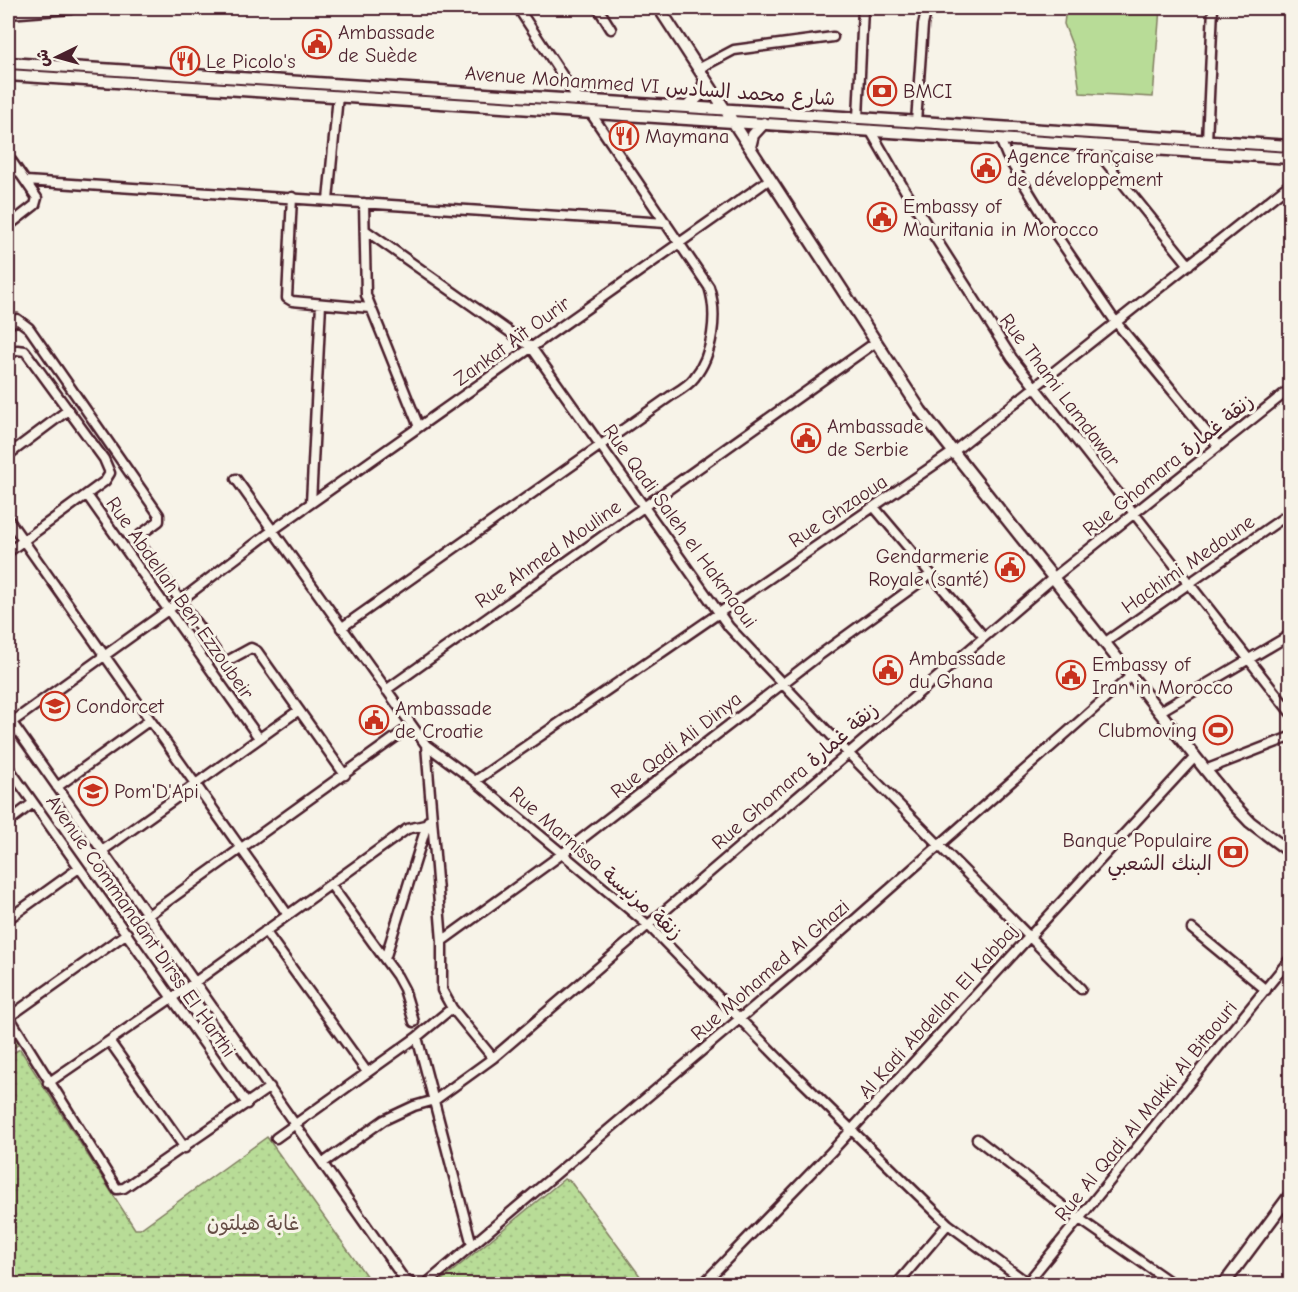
<svg xmlns="http://www.w3.org/2000/svg" width="1298" height="1292" font-family="'Comic Neue','Playpen Sans Arabic',sans-serif">
<defs>
<pattern id="park-dots" width="8" height="8" patternUnits="userSpaceOnUse" patternTransform="scale(1.5)"><rect width="8" height="8" fill="#b8dc97"/><path d="M2 2h.1M6 6h.1" fill="none" stroke="#a0bc82" stroke-width="1.8" stroke-linecap="round"/></pattern>
</defs>
<rect width="100%" height="100%" fill="#f7f3e8"/>
<filter id="ink" filterUnits="userSpaceOnUse"><feTurbulence type="fractalNoise" baseFrequency=".0167" numOctaves="2"/><feDisplacementMap in="SourceGraphic" scale="12" xChannelSelector="R" yChannelSelector="G"/><feConvolveMatrix kernelMatrix="1 2 1 2 8 2 1 2 1" color-interpolation-filters="sRGB"/></filter>
<g filter="url(#ink)">
<path fill="#b8dc97" stroke="#817e61" stroke-width="1.5" d="M1066,8H1160L1153,97L1080,93L1074,50L1064,24Z"/>
<path fill="url(#park-dots)" stroke="#817e61" stroke-width="1.5" d="M8,1028L18,1045L9,1050L11,1054L20,1049L135,1229H140L267,1137L372,1284H8Z
M564,1179L570,1181L646,1284H437Z"/>
<g fill="none" stroke-linecap="round" stroke-linejoin="round">
<g stroke="#4a1f2b" stroke-width="13">
<path id="minor" d="M518,8L578,99
M598,8L611,29
M698,69L734,50L833,37
M858,118L863,8
M916,122L923,25L927,8
M870,130L906,192L1012,358L1290,712
M1000,139L1007,156L1048,223L1115,321L1218,446
M1207,141L1213,8
M1096,145L1105,161L1189,265
M8,156L37,198L35,205L8,226
M26,181L666,223
M292,197L287,298L292,301L370,308
M328,200L338,96
M364,203L366,295L419,427
M365,230L531,347L729,627L848,753L1081,989
M8,325L17,319L29,328L159,515V521L140,535L139,542L222,660H229L251,648L257,651L345,775
M8,355L17,350L25,351L104,459L110,473L105,481L8,552
M8,455L68,410
M236,479L426,745L475,781L648,925L783,1063L948,1224L1029,1284
M87,495L259,738
M311,503L321,304
M874,507L984,637
M8,519L288,915
M341,628L672,395C680,390 689,385 694,378C713,355 718,314 709,287L590,112
M1104,643L1290,513
M386,690L876,342
M1159,712L1290,635
M8,717L404,1279L413,1284
M8,725L168,610L273,530L770,179
M426,745L442,941V990L452,1008L493,1058
M8,767L247,1104
M1205,770L1290,737
M475,781L953,452L1290,184
M57,787L150,720
M8,822L33,803
M102,851L299,710
M331,885L397,976L404,989L414,1022
M147,916L411,726
M8,919L79,868
M1192,929L1266,990
M265,931L367,1072
M442,941L562,854L817,657L931,574
M385,959L428,821
M8,1015L117,1189L124,1188L270,1087
M9,1017L127,933
M417,1037L472,1245
M110,1042L185,1148
M48,1083L195,982L407,829L425,825
M276,1138L417,1037L452,1008
M977,1139L1081,1220L1173,1284
M323,1163L384,1120L414,1106L435,1100L493,1058L1053,578L1290,389
M1027,1283L1290,959
M426,1284L808,961L1131,676
M703,1284L831,1152L1195,757
M897,1284L948,1224"/>
</g>
<g stroke="#4a1f2b" stroke-width="15">
<path id="major" d="M659,8L921,411L1231,802L1250,822L1290,852
M8,13L71,8
M8,63L1290,146
M8,75L1290,158
M688,106L701,94L705,81
M750,147L753,135L764,123
M1224,1284L1290,1195"/>
</g>
<use href="#minor" stroke="#f7f3e8" stroke-width="8"/>
<use href="#major" stroke="#f7f3e8" stroke-width="10"/>
</g>
</g>
<defs>
<g id="civic-ring" transform="scale(1.5)"><circle r="9.5" fill="#f7f3e8" stroke="#c8321e" stroke-width="1.5"/><path d="M-.6-6.5H3V-4.5H.6V-3L4-1V1h2V6H-6V1h2V-1L-.6-3ZM-1.2 2.5V6h2.4V2.5Z" fill="#c8321e"/></g>
<g id="restaurant-ring" transform="scale(1.5)"><circle r="9.5" fill="#f7f3e8" stroke="#c8321e" stroke-width="1.5"/><path d="M-5-6h1v4h1v-4h1v4h1v-4h1v5L-1.5 .5V6h-2V.5L-5-1ZM5-6V6H3V1.5H1.5Q1.5-4 5-6Z" fill="#c8321e"/></g>
<g id="bank-ring" transform="scale(1.5)"><circle r="9.5" fill="#f7f3e8" stroke="#c8321e" stroke-width="1.5"/><path d="M-6-4H6V4H-6ZM0-2.3a2.3 2.3 0 1 0 0 4.6a2.3 2.3 0 1 0 0-4.6Z" fill="#c8321e"/></g>
<g id="school-ring" transform="scale(1.5)"><circle r="9.5" fill="#f7f3e8" stroke="#c8321e" stroke-width="1.5"/><path d="M0-5L7-2L0 1L-7-2ZM-4 1L0 2.5L4 1V4Q0 6-4 4Z" fill="#c8321e"/></g>
<g id="stadium-ring" transform="scale(1.5)"><circle r="9.5" fill="#f7f3e8" stroke="#c8321e" stroke-width="1.5"/><path d="M0-5a6.5 5 0 1 0 0 10a6.5 5 0 1 0 0-10ZM-3.5-1.8h7v3.6h-7Z" fill="#c8321e"/></g>
</defs>
<g fill-rule="evenodd">
<use href="#civic-ring" x="317" y="44"/>
<use href="#restaurant-ring" x="185" y="61"/>
<use href="#bank-ring" x="882" y="91"/>
<use href="#restaurant-ring" x="624" y="136"/>
<use href="#civic-ring" x="986" y="168"/>
<use href="#civic-ring" x="882" y="217"/>
<use href="#civic-ring" x="806" y="438"/>
<use href="#civic-ring" x="1010" y="567"/>
<use href="#civic-ring" x="888" y="670"/>
<use href="#civic-ring" x="1071" y="675"/>
<use href="#school-ring" x="55" y="706"/>
<use href="#civic-ring" x="374" y="720"/>
<use href="#stadium-ring" x="1218" y="730"/>
<use href="#school-ring" x="93" y="791"/>
<use href="#bank-ring" x="1233" y="852"/>
</g>
<g text-anchor="middle" dominant-baseline="central" stroke-width="6" stroke-linejoin="round" paint-order="stroke">
<g font-size="20" fill="#4a1f2b" stroke="#f7f3e8" text-anchor="start">
<text x="338" y="32">Ambassade<tspan x="338" dy="23">de Suède</tspan></text>
<text x="206" y="61">Le Picolo's</text>
<text x="903" y="91">BMCI</text>
<text x="645" y="136">Maymana</text>
<text x="1007" y="156">Agence française<tspan x="1007" dy="23">de développement</tspan></text>
<text x="903" y="206">Embassy of<tspan x="903" dy="23">Mauritania in Morocco</tspan></text>
<text x="827" y="426">Ambassade<tspan x="827" dy="23">de Serbie</tspan></text>
<text x="989" y="556" text-anchor="end">Gendarmerie<tspan x="989" dy="23">Royale (santé)</tspan></text>
<text x="909" y="658">Ambassade<tspan x="909" dy="23">du Ghana</tspan></text>
<text x="1092" y="664">Embassy of<tspan x="1092" dy="23">Iran in Morocco</tspan></text>
<text x="76" y="706">Condorcet</text>
<text x="395" y="708">Ambassade<tspan x="395" dy="23">de Croatie</tspan></text>
<text x="1197" y="730" text-anchor="end">Clubmoving</text>
<text x="114" y="791">Pom'D'Api</text>
<text x="1212" y="840" text-anchor="end">Banque Populaire<tspan x="1212" dy="23">البنك الشعبي</tspan></text>
</g>
<g font-size="20" fill="#4a1f2b" stroke="#f7f3e8">
<text transform="translate(650 86) rotate(4)">Avenue Mohammed VI شارع محمد السادس</text>
<text transform="translate(512 341) rotate(-36)">Zankat Aït Ourir</text>
<text transform="translate(1060 390) rotate(53)">Rue Thami Lamdawar</text>
<text transform="translate(1168 465) rotate(-39)">Rue Ghomara زنقة غمارة</text>
<text transform="translate(838 511) rotate(-34)">Rue Ghzaoua</text>
<text transform="translate(680 526) rotate(54)">Rue Qadi Saleh el Hakmaoui</text>
<text transform="translate(548 554) rotate(-35)">Rue Ahmed Mouline</text>
<text transform="translate(1188 564) rotate(-35)">Hachimi Medoune</text>
<text transform="translate(180 598) rotate(55)">Rue Abdellah Ben Ezzoubeir</text>
<text transform="translate(676 745) rotate(-38)">Rue Qadi Ali Dinya</text>
<text transform="translate(795 776) rotate(-41)">Rue Ghomara زنقة غمارة</text>
<text transform="translate(596 863) rotate(41)">Rue Marnissa زنقة مرنيسة</text>
<text transform="translate(141 926) rotate(55)">Avenue Commandant Dirss El Harthi</text>
<text transform="translate(770 970) rotate(-41)">Rue Mohamed Al Ghazi</text>
<text transform="translate(938 1011) rotate(-48)">Al Kadi Abdellah El Kabbaj</text>
<text transform="translate(1146 1111) rotate(-51)">Rue Al Qadi Al Makki Al Bitaouri</text>
</g>
<g font-size="20" fill="#664e46" stroke="#f7f3e8">
<text x="253" y="1223">غابة هيلتون</text>
</g>
</g>
<rect width="1298" height="1292" fill="none" stroke="#f7f3e8" stroke-width="30"/>
<rect x="15" y="15" width="1268" height="1262" fill="none" stroke="#4a1f2b" stroke-width="2" filter="url(#ink)"/>
<g transform="translate(57 57) rotate(265)" stroke="#f7f3e8" stroke-width="4.5" paint-order="stroke">
<path d="M0-4.5L10 22L0 15L-10 22Z" fill="#4a1f2b"/>
<text y="-9" font-size="16" font-weight="bold" text-anchor="middle" fill="#4a1f2b">ش</text>
</g>
</svg>
